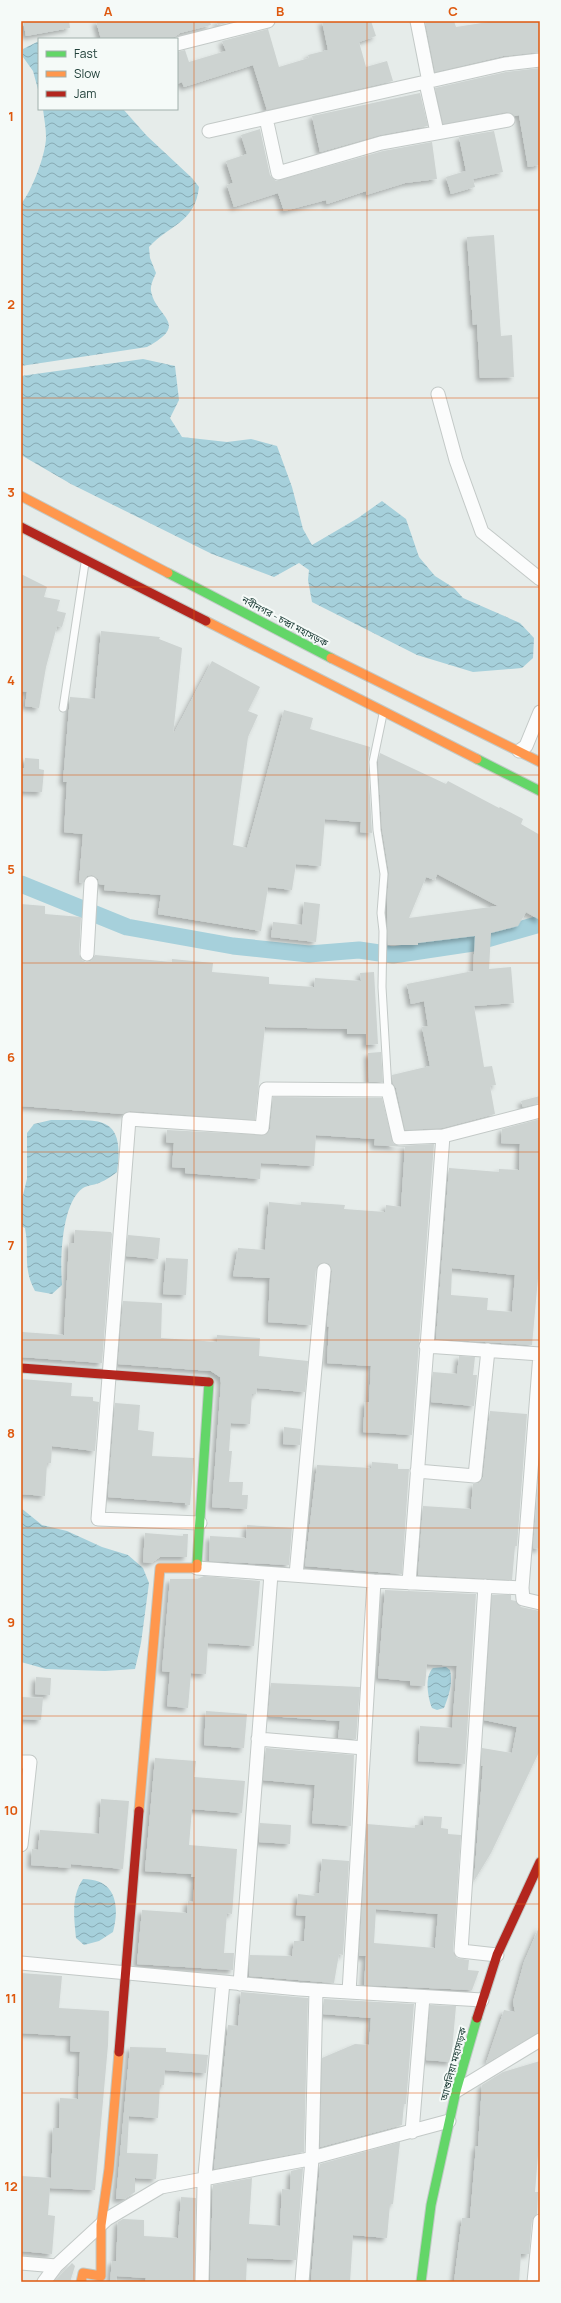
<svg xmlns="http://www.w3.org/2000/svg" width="561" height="2303" font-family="Manrope,'Noto Sans Bengali',sans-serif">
<defs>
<pattern id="water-waves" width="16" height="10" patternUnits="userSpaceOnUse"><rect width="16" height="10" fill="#a6d0db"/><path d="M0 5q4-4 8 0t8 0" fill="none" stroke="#87aab3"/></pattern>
<filter id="shadow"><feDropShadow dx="-3.5" dy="3.5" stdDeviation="2" flood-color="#0004"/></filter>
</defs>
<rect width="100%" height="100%" fill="#e6ecea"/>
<path fill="url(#water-waves)" d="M39,41V93L33,71L23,57V49Z
M43,109H123L147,136L192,178L199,187C195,223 170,224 149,247L150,258L156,273C154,278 150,285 151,291C156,318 191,323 147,347L21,366V204C32,191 46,154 46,137C46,128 44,118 43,109Z
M143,359L175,366L179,400L170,418L182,437L227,442L251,439L277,446L292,487L303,529L312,545L358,518L382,501L406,519L419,557L435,576L454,588L463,598L520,623L534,638L533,658L522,668L473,672L417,655L312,602L308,580L309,570L299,563L274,577L212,554L71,484L21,455V376Z
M51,1120C96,1121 126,1111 117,1172C112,1176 106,1180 101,1182C96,1185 88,1185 83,1188C61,1203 60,1261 62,1285L52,1294L35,1291C22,1267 30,1253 25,1228L21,1226V1197L23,1195L27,1179V1133L34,1124Z
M21,1508L42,1525L67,1531L102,1547L128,1555L143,1568L149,1583L141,1643L135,1669L105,1671L46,1669L21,1662Z
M446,1667L450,1670C453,1683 449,1695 444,1708L437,1710L432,1708C428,1698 424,1677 433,1668Z
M83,1879C116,1879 120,1905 113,1932L99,1941L84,1945L76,1938C74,1918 71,1896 83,1879Z"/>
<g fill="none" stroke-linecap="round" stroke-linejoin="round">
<path stroke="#a6d0db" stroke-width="17" d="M21,884L127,927L233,946L309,954L359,950L393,955L473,943L540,924"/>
</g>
<path fill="#cdd3d1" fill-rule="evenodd" filter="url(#shadow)" d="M23,21H69L70,28L26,36Z
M96,21H210L211,25L180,33L171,39H101Z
M216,21H235L218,25Z
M322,21H371L376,36L359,42L366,67L387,61L393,81L267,110L253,65L184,87L182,82L177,84V52L185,50L189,62L226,51L222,41L268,29L279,67L309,58L308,55L328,50Z
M425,21H454L456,27L495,21H540V52L503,56L435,72Z
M540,68V165L528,167L519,115L515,116L507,112L443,124L435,88L506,72Z
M420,93L428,126L380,135L320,152L312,116Z
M260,129L270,175L276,181L383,151L432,142L437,179L405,183L366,195V191L327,204L326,200L284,211L278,193L234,207L227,185L233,183L226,161L247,154L241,135Z
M494,131L503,172L473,179L475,187L451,194L446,177L466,171L459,137Z
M494,235L501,336L512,335L514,377L480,378L477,324L473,325L467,237Z
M21,574L47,587L44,597L60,600L57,611L66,613L62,627L57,626L46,667L39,708L25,706L27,692L21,691Z
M101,631L160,637L159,639L182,648L173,735L212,661L260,687L248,711L258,715L248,737L233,845L247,848L284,710L313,718L310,729L370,747L368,762L372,833L360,832L361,822L325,819L321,866L296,864L292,890L268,887L261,931L158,914L161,895L104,890L105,885L99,884L98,879L92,875L87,876L83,883L79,882L83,834L64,832L67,782H63L70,697L95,699Z
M380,753L446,784L448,781L499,808L500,807L523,819L521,824L540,835V920L526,912L518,926L491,933L489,969L511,967L514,1003L474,1006L484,1067L492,1066L496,1085L490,1086L495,1114L442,1128L405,1130L396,1088L393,1084L392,1075L430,1066L422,1027L428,1026L424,1001L411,1004L407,984L473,971L475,936L418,943V945H388L387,903L389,873L382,829L378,762ZM437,874L498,906L409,918L426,877L435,880Z
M25,758L39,759V769L44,770L42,792L21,791V768H24Z
M304,902L320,904L316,942L271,937L273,922L302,925Z
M21,904L45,906V914L81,917L79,954L82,960L86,962L91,961L95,955L172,962V959L213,963L212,972L269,977V984L314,987L315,978L361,981L360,973L374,972L378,1044L366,1045V1034H347V1029L265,1027L255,1120L130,1111L123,1114L21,1106Z
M381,1052L383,1082H369L368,1053Z
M540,1096V1103L523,1107L521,1101Z
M273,1097L382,1098L393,1143L399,1146L434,1144L412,1435L363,1432L365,1402H369L371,1366L327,1363L329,1327L327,1326L332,1271L329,1264L321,1263L316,1269L311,1325L268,1322L270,1278L233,1276L238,1248L265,1250L269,1202L301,1205V1202L345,1205L344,1209L385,1212L386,1205L401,1207L405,1147L374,1145L375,1139L316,1135L314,1166L261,1163L260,1179L185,1173V1168L172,1167L174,1143L166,1142L167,1130L265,1135L270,1129Z
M540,1119V1256L532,1345L436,1339L449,1168L499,1172V1169L519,1170L520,1144L501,1143L502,1129ZM452,1268L515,1275L512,1312L487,1310L488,1298L451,1295Z
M75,1230L111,1232L112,1234L102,1363L21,1357L22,1332L64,1335L69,1243H74Z
M128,1235L160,1238L158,1259L126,1256Z
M166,1258L188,1259L186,1295L163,1294Z
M123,1301L162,1303L161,1338L217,1342V1335L260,1338L259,1356L308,1361L305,1392L257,1388L256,1394H252L250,1424L231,1423L229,1451H232L229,1482H243L242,1495H248L247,1509L212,1507L221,1383L220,1377L211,1371L118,1364Z
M459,1356L475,1357L473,1375H477L474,1406L431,1402L433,1372L457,1374Z
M21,1379L72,1383L71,1396L93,1397V1401L99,1402L95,1451L52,1446L51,1463H47L45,1496L21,1494Z
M115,1403L140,1405L138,1430L154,1432L152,1456L194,1458L190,1505H185V1503L108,1497Z
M490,1411L527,1414L517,1546H515L512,1580L418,1575L423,1506L471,1509L473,1484L479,1483L483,1477Z
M284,1427L301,1429L300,1445L283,1444Z
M540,1458V1549L533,1548Z
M372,1462L398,1464V1469H409L402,1574L305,1566L317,1465L371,1468Z
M247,1525L292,1528L289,1565L209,1561L210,1536L246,1538Z
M145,1533L183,1536V1534H188L187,1557H160L151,1563L143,1562Z
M204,1576L260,1581L254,1646L208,1643L206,1674L191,1673L188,1708L167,1706L170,1672L162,1671L170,1579H197Z
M385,1590L476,1594L465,1764L418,1761L420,1726L452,1728L457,1666L427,1664L425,1686L410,1685V1681L378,1678Z
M492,1595H511V1600L516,1601L521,1607L540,1611V1750L491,1853L474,1881L483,1766H481L482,1748L512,1753L517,1727L484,1720Z
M36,1677L51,1678L50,1695L35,1694Z
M271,1683L360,1687L356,1739L338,1738L340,1721L268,1716Z
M21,1697L43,1698L41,1720L21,1719Z
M206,1711L247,1714L244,1748L204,1745Z
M266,1748L354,1755L351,1826L312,1823L315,1785L263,1780Z
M155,1758L196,1761L194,1777L245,1781L242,1813L192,1809L189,1845L237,1849L232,1914L227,1913L224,1953H234L233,1970L137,1964L142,1910L187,1913L188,1901L193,1902L195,1877H191L192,1874L145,1871Z
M101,1799L129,1801L123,1869L71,1864V1868L31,1865L32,1849L38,1850L40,1830L99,1834Z
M424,1816L442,1817L441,1828L448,1829V1834L461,1835L453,1951L457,1958L469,1960L468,1970L479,1971L472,1990L364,1985L366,1956H359L367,1824L415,1828V1825H423ZM376,1909L438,1914L435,1948L374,1943Z
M260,1823L291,1825L290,1844L259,1842Z
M322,1859L349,1861L343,1955L339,1954L334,1983L249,1976L250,1955L292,1956L294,1941H304L306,1916L296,1915L298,1894L315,1896V1893H319Z
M540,1925V2032L486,2063L504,2010L515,2012L513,2002L524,1962Z
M21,1973L62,1976L59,2008L109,2011L108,2045L95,2190L50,2188L48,2215L55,2216L52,2254L21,2251V2176L51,2178L53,2128H59L60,2098L78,2099L80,2052L70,2051L71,2036L21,2033Z
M241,1992L308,1998L304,2152L214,2169L228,2025L238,2026Z
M324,1999L414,2004L406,2104H404L402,2125L320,2147L322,2058L355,2044L369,2045L371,2018L323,2014Z
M430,2005L456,2006L451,2062L426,2060Z
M130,2047L166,2048V2052L208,2055L206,2073L165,2070L164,2085H160L158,2118L129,2116L127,2153L158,2154L156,2179L135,2178V2192L124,2199H116Z
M540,2061V2131L535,2192H538L537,2214L532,2220L529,2254H521L519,2282H454L462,2218H470L476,2146H478L482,2085L503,2072Z
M400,2142L393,2204H390L387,2238L353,2235L350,2282H311L320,2164Z
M303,2168L296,2260L247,2258L246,2282H210L213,2185L252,2178L249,2224L280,2226L282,2189L290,2190L291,2171Z
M181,2197L196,2198L194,2282H145L146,2278L117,2276L116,2282H110L112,2261H116L118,2222L123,2219L144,2220V2236L178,2238Z
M72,2263L75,2266L70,2282H54Z"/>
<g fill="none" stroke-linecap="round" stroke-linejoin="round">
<g stroke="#c3c9c7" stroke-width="9">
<path id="lane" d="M63,708L85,563
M383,714L373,762L377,830L384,874L381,913L383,931L382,987L388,1090"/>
</g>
<g stroke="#c3c9c7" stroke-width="15">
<path id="street" d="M417,21L429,82
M177,44L268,21
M426,83L437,132
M266,118L278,173L381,143L508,120
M209,131L505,64L540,60
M438,394L456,460L482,532L540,579
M519,751L526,746L540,712
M87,954L91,883
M426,1346L540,1354
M417,1471L475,1476L488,1350
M200,1523L98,1519L129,1119L262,1128L266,1089L388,1090L399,1138L443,1136L540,1111
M197,1568L374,1581L522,1588L540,1354
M296,1575L324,1270
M409,1583L443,1136
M485,1586L461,1951L497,1955
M522,1588L523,1599L540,1603
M258,1739L364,1748
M21,1762H30L21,1845
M21,1963L299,1989L482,2000
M240,1984L271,1574
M349,1992L374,1581
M456,2091L540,2040
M412,2132L423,1997
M21,2263L56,2266
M44,2282L56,2266L107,2219L161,2187L304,2160L449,2121
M202,2282L204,2186L223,1982
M302,2282L312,2159L316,1990
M534,2282L540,2221"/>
</g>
<g stroke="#c2cac7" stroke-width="11">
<path id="fast" d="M168,573L331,658
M477,759L540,791
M197,1564L209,1382
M421,2282L431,2205L456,2091L477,2018"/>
</g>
<g stroke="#c2cac7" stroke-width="11">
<path id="slow" d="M21,496L168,573
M206,621L477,759
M331,658L540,762
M139,1811L160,1568H197V1564
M81,2282L83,2273L101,2276V2225L109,2169L119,2052"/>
</g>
<g stroke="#c2cac7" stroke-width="11">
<path id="jam" d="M21,527L206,621
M21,1368L209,1382
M477,2018L497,1955L540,1862
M119,2052L139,1811"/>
</g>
<use href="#lane" stroke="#fbfcfc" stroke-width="7"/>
<use href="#street" stroke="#fbfcfc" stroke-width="13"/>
<use href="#fast" stroke="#63d668" stroke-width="9"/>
<use href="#slow" stroke="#ff974d" stroke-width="9"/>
<use href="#jam" stroke="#b3261e" stroke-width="9"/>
</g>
<path fill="none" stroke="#de580e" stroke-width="1" stroke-opacity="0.55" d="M194,21V2282M367,21V2282M21,210H540M21,398H540M21,587H540M21,775H540M21,963H540M21,1152H540M21,1340H540M21,1528H540M21,1716H540M21,1904H540M21,2093H540"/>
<g text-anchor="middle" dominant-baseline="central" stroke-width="4" stroke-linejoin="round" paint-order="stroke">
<g font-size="10" fill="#22413b" stroke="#f5faf8">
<text transform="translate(285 621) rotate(28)">নবীনগর - চন্দ্রা মহাসড়ক</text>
<text transform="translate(453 2064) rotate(-75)">আশুলিয়া মহাসড়ক</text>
</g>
</g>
<rect width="561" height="2303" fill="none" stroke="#f5faf8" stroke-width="44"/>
<rect x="38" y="38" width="140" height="72" fill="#f5faf8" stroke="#a1b0ac"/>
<rect x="46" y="51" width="20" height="6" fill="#63d668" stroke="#a1b0ac"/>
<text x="74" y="58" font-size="12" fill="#22413b">Fast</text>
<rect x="46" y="71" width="20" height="6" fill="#ff974d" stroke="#a1b0ac"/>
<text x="74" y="78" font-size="12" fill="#22413b">Slow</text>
<rect x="46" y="91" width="20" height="6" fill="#b3261e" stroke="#a1b0ac"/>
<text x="74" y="98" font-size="12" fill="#22413b">Jam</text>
<rect x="22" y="22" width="517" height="2259" fill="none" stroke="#de580e" stroke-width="1.5"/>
<g font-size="13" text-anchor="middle" font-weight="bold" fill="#de580e">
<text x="108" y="16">A</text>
<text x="280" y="16">B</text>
<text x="453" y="16">C</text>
<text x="11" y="121">1</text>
<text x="11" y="309">2</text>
<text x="11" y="497">3</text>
<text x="11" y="685">4</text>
<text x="11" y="874">5</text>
<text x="11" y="1062">6</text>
<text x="11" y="1250">7</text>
<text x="11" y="1438">8</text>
<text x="11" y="1627">9</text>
<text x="11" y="1815">10</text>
<text x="11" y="2003">11</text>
<text x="11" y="2191">12</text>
</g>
</svg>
